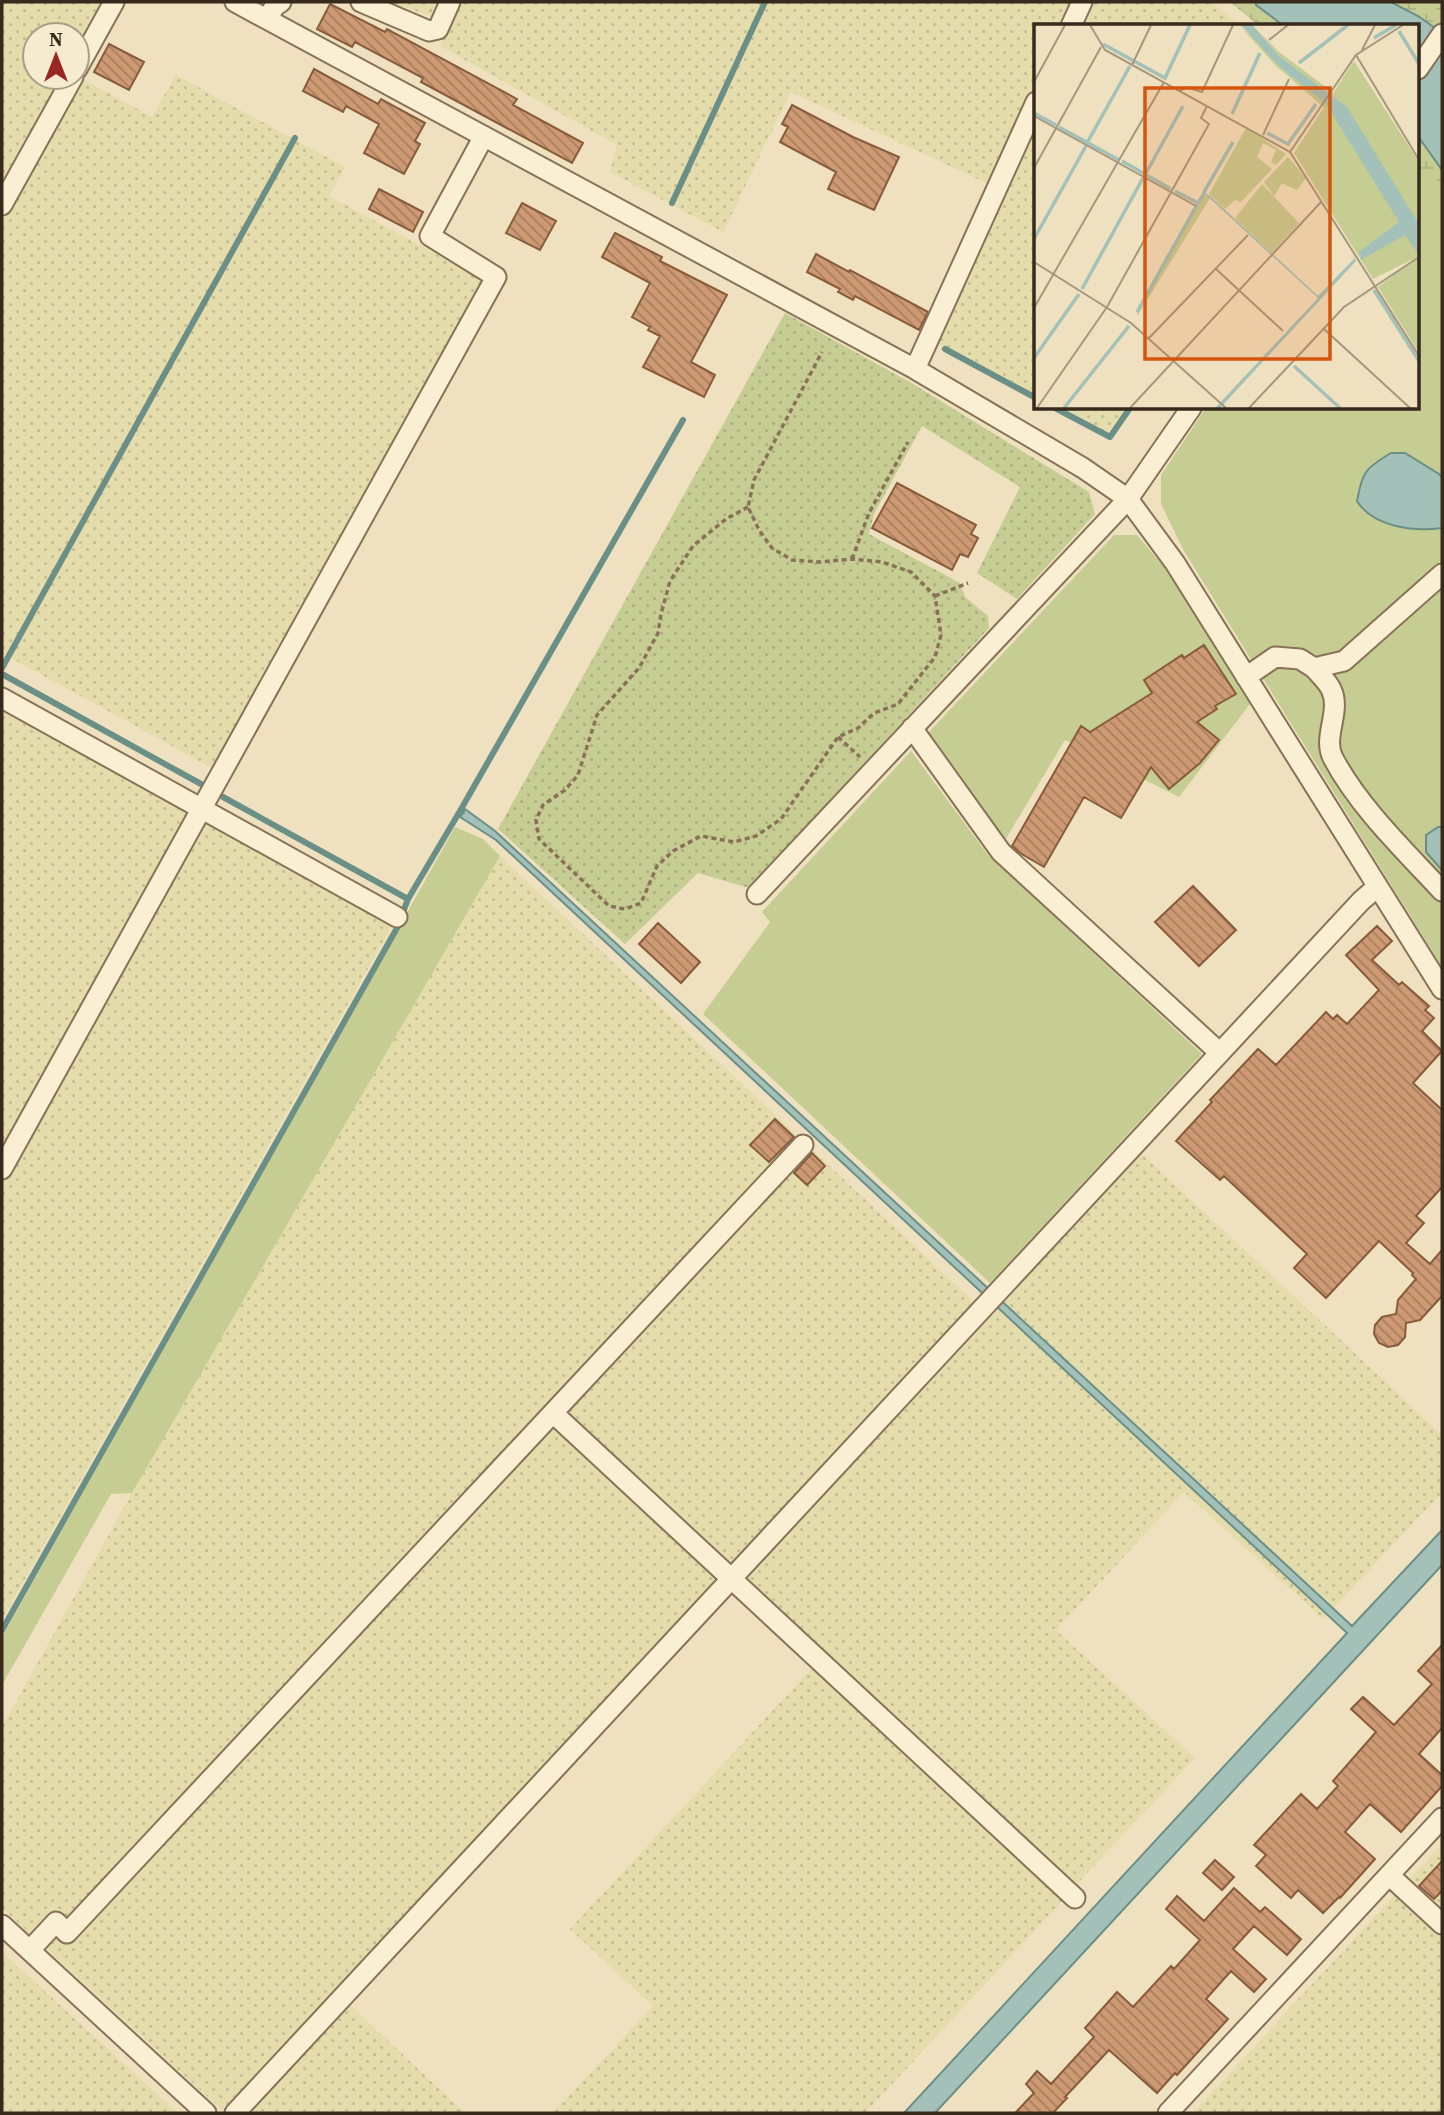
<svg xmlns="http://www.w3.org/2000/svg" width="1444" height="2115" font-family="'Source Serif 4',serif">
<defs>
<pattern id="farmland-dots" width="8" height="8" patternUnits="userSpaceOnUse" patternTransform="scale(1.75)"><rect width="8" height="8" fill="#e5dcac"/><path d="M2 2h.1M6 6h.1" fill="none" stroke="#c5bd93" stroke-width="1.8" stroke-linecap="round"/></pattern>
<pattern id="wetland-marsh" width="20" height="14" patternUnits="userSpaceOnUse" patternTransform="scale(1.75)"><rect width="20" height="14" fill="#c6cd93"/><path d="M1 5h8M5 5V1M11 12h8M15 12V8" fill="none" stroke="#abb07e"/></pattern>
<pattern id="park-dots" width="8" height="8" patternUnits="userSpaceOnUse" patternTransform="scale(1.75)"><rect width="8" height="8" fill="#c6cd93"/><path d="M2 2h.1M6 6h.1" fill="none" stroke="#abb07e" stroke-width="1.8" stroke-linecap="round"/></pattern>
<pattern id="building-back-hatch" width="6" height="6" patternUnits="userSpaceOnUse" patternTransform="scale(1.75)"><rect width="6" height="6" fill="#ce9a74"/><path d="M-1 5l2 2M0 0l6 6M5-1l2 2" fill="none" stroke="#a87e5e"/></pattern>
</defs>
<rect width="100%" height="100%" fill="#efe1bf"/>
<path fill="url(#farmland-dots)" d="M2,2H107L77,56V35H35V77L77,76L152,117L176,75L345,167L329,196L482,279L214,769L2,653Z
M389,2H1210L1241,26H1036V395L936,343L1001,190L791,92L723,232L610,172L617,145L440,46L449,22Z
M1060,408H1126L1108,433Z
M2,707L393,924L2,1620Z
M500,856L973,1301L224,2112L2,1908V1727L132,1493Z
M1140,1152L1442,1435V1493L1323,1619L1184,1492L1056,1630L1195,1758L1076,1885L743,1580Z
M814,1666L1066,1897L865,2113H553L653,2006L570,1929Z
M1442,1844V2113H1193Z
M2,1952L178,2113H2Z
M350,2005L465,2113H248Z"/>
<path fill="#c6cd93" d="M1442,58V967L1184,551L1161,504V475L1206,408H1418V92Z
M1114,535H1137L1177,582L1250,704L1179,797L1065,740L1004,842L928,733Z
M911,751L988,855L1202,1054L990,1283L703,1014L770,922L762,912Z
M455,827L483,839L500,856L132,1493L111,1494L2,1685V1637Z"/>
<path fill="url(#wetland-marsh)" d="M1230,2H1256V5L1284,26H1259Z
M1391,2H1441L1442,33L1418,16Z
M1418,136L1442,170V201L1418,166Z"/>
<path fill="url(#park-dots)" d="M785,313L913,384L1089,492L1095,514L1017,599L977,573L1020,487L922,426L874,514L869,534L960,583L965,597L988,616L989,628L749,888L698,873L625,944L498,829Z"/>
<path fill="#a3c1b8" stroke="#6a8f86" stroke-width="2" d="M1256,2H1391L1418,16L1442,33V170L1418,136V26H1284L1256,5Z
M1391,453H1405L1439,474L1442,478V528C1414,532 1373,527 1357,501C1363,472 1364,469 1391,453Z
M465,809L495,831L1352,1626L1442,1530V1565L935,2113H904L1347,1633L496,840L460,817Z
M1438,827H1442V870L1426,852V835Z"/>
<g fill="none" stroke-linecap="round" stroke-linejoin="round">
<path stroke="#6a8f86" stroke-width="6" d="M672,203L765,2
M945,349L1036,398
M1055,408L1110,437L1130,408
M2,668L295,138
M2,674L201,784
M223,797L408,899L460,811L462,812
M460,811L683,420
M2,1630L397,928L408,899"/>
</g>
<path fill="url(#building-back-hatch)" stroke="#885b3c" stroke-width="2" d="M330,4L385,32L387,29L517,99L513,105L583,143L572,163L421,82L423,78L355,42L352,47L317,29Z
M109,44L144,62L129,90L94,72Z
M314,69L378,104L381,99L425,123L415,141L420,144L404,174L364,153L379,124L346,106L343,112L303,91Z
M792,105L853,137L899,157L874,210L828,189L836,172L780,142L788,127L782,124Z
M379,189L423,212L413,232L369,209Z
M522,203L556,221L540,250L506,233Z
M615,233L662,257L660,261L727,295L691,362L715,375L704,397L643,367L660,336L648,330L650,327L632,317L650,283L602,257Z
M816,254L849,272L850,270L928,312L919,330L855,296L853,300L838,292L840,289L807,272Z
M897,483L976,525L971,534L978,538L968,557L960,554L952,570L872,528Z
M1204,645L1236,694L1215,706L1217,709L1197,722L1219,740L1200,763L1169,789L1151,767L1121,818L1084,797L1044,867L1020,853L1012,846L1081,726L1090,732L1152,693L1144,680L1182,655L1184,658Z
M1193,886L1236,930L1199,966L1155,922Z
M658,923L700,962L681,983L639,944Z
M1377,926L1392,941L1372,960L1399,985L1402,982L1429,1006L1425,1010L1434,1018L1422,1031L1442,1051L1413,1083L1442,1110V1187L1416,1216L1424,1223L1406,1243L1430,1264L1442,1250V1296L1420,1320L1406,1323L1405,1337L1398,1345L1388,1347L1379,1343L1374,1334L1375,1325L1382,1317L1396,1314L1398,1300L1416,1279L1412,1275L1413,1273L1379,1241L1326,1298L1294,1268L1307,1254L1224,1176L1220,1180L1176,1141L1212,1102L1210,1100L1258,1049L1276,1065L1326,1012L1333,1019L1337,1015L1347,1024L1379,990L1346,955Z
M775,1119L794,1137L769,1162L750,1145Z
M812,1153L825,1166L807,1185L794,1173Z
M1442,1645V1728L1419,1754L1442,1775V1786L1401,1832L1370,1804L1345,1832L1375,1859L1340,1898L1339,1897L1323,1913L1298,1890L1291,1898L1256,1866L1266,1855L1254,1845L1301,1794L1317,1809L1338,1786L1333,1781L1376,1732L1351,1709L1363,1697L1394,1725L1432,1684L1418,1671Z
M1215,1860L1234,1877L1222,1890L1203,1873Z
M1442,1861V1891L1434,1899L1419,1886Z
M1234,1888L1260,1912L1265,1907L1301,1939L1287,1955L1254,1926L1233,1949L1266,1979L1254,1992L1231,1971L1206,1999L1228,2019L1177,2075L1175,2073L1157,2093L1109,2050L1065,2097L1067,2098L1053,2113H1015L1034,2093L1026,2084L1037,2071L1051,2084L1094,2037L1085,2028L1117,1992L1133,2007L1171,1966L1174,1969L1200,1940L1166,1909L1177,1896L1204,1921Z"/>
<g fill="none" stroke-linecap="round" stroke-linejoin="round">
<g stroke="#887257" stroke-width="23">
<path id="minor" d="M235,2L915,369L1083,468L1128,499L1175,563L1442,989
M361,2L429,31L438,29L450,2
M267,19L275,6L281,2
M1071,26L1082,2
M77,69L114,2
M1418,69L1442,34
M2,205L73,77
M915,369L1036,102
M1314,668C1319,674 1327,681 1331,689C1342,711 1322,737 1333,758C1359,807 1404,850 1442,891
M1246,677L1275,657L1300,659L1314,668L1344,661L1442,574
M2,698L397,917
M912,728L1001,852L1220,1053
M757,894L1128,499L1191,408
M2,1169L496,277L430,236L484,136
M553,1413L1075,1898
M1389,1875L1442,1924
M2,1925L206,2113
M30,1950L56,1922L67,1933L803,1145
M235,2113L1361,901L1377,887
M1168,2113L1442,1818"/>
</g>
<path stroke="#887257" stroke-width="3.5" stroke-dasharray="5 3.5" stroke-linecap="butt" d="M748,507L726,519L693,546L670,581L661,614L658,633L639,668L597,715L578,775L565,790L543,805L536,820L539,839L609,906L625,909L641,903L657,866L673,851L701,836L734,842L756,836L781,819L838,737L858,728L874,713L898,704L935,657L941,635L935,596L911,572L882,562L852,559L820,562L792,560L772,548L759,530L748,507L754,480L822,352
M852,559L869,513L908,442
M935,596L968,583
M838,737L860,757"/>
<use href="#minor" stroke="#faeed3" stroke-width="19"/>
</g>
<g transform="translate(1034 24)">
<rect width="385" height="385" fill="#efe1bf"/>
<path d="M320,37L385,138V329L344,263L381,234L339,255L260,129ZM254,133L272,154L263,166L248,159L240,172L230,158ZM228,160L265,199L238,229L201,194ZM170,170L176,174L104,291L103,289Z" fill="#c6cd93"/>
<path d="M205,1L292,80L365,198L364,202L324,230L363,198L295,88L242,42ZM218,1L245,28L312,78L385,200L313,83L245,32Z" fill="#c6cd93"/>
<path d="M212,104L252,130L242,141L237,138L242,126L229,119L223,133L238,145L207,178L201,176L191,185L175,170Z" fill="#c6cd93"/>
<path d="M207,1H218L245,32L313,83L385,200V231L371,211L327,236L325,228L365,198L292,80L245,42ZM170,169L175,171L284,272L320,235L319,231L322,237L186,384H181L284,274Z" fill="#a3c1b8"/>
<path fill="none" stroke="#a3c1b8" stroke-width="3.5" d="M365,7L385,40M340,14L362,1M69,20L131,54L156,1M265,39L314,1M0,89L22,101M198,90L226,29M25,103L85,136M233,109L254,120L282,80M53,119L96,42M88,137L137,165M111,151L149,82M141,167L164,179L171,168M170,168L199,118M0,215L52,122M48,265L109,154M340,266L385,337M103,288L164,179M0,334L45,270M260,342L306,384M30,384L95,302"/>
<path fill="none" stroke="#a5977e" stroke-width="2" d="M56,1L71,26L256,128L385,332M235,16L254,1M328,26L341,1M322,31L385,136M98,41L117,1M0,58L31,1M146,67L152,63L168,68L199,1M0,92L162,182M229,111L255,55M256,128L322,31L369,1M0,144L67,23M0,238L97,299L192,384M182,245L249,307M0,284L130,58M290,305L376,384M115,314L214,211M3,384L73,283L175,100L167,94L173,82M96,384L287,178M215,384L310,283L385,233"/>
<path fill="#d6540e" fill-opacity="0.15" stroke="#d6540e" stroke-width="3.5" d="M111,64H296V335H111Z"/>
<rect width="385" height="385" fill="none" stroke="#37291c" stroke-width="3.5"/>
</g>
<rect width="1444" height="2115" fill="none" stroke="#37291c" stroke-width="7"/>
<g transform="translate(56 56)"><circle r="33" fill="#f6ebcf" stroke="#aa9d87" stroke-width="2"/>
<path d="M0-5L12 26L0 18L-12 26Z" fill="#992525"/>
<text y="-10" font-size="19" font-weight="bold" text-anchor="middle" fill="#37291c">N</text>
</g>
</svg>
